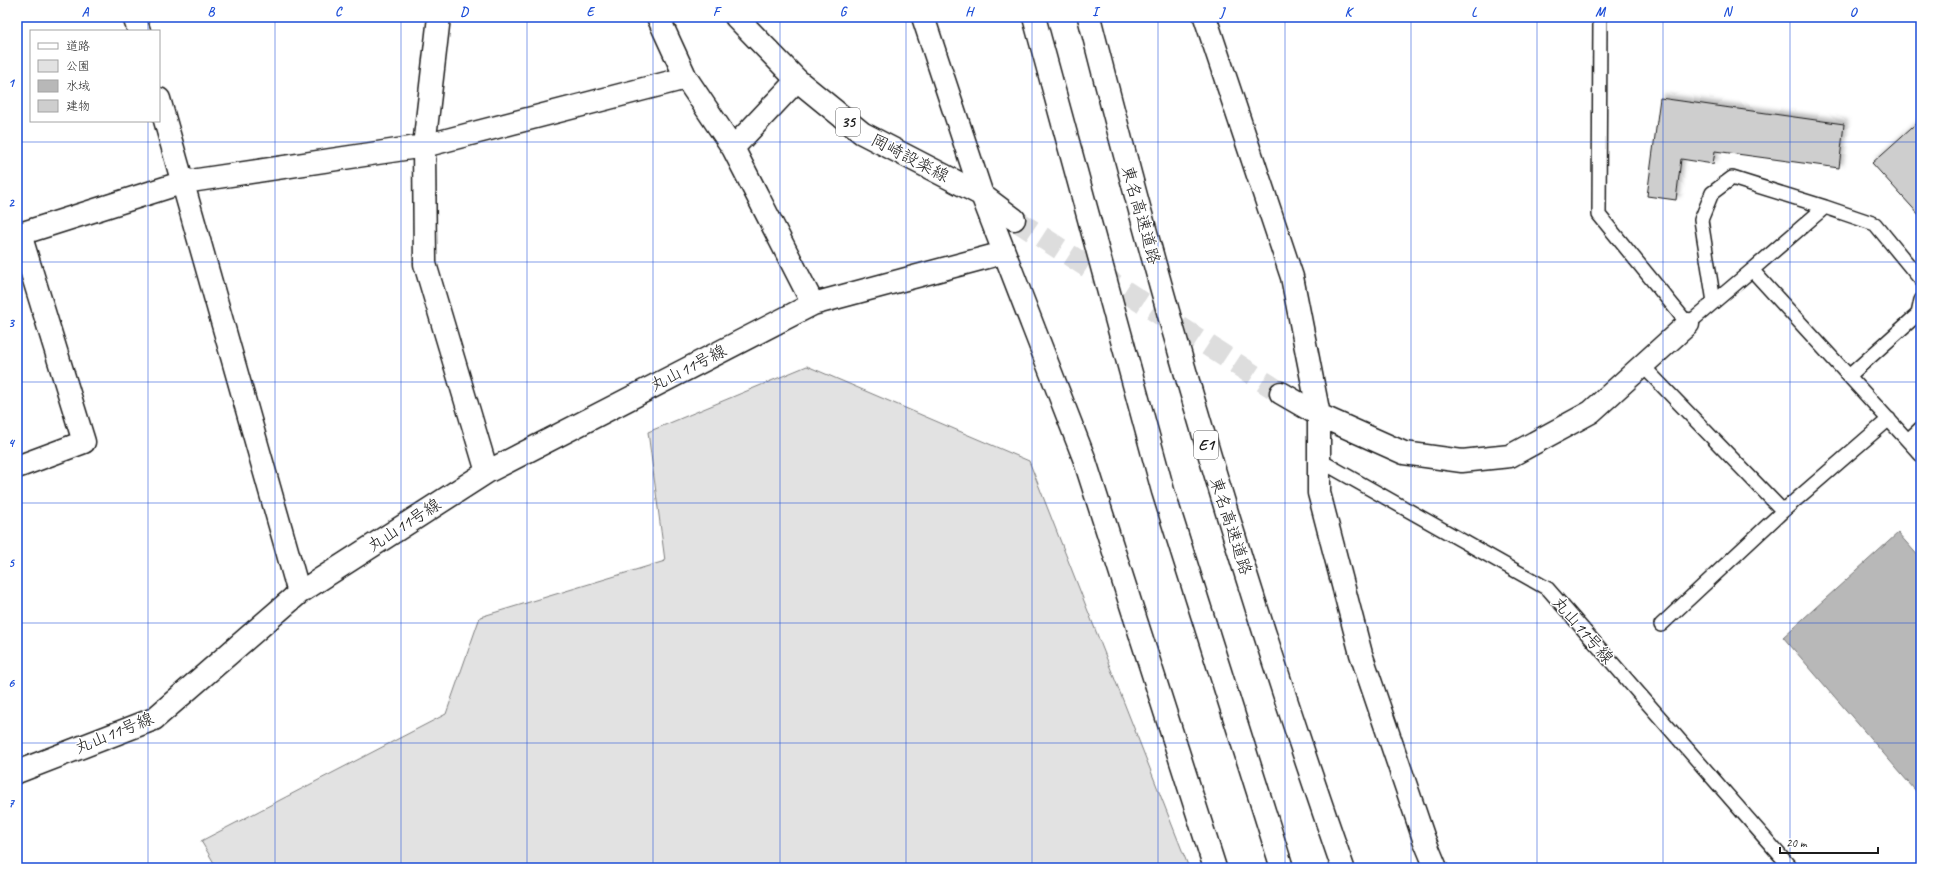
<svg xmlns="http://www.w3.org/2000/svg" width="1938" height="885" font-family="Caveat,'Klee One',sans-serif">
<defs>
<filter id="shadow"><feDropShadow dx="3.5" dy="-3.5" stdDeviation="2" flood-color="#0004"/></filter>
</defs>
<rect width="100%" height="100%" fill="#fff"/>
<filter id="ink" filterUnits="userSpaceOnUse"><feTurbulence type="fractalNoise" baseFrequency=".025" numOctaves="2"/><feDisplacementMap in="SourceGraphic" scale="8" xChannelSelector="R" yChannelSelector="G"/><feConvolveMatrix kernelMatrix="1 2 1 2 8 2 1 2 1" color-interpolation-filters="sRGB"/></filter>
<g filter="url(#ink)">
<path fill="#e2e2e2" stroke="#7f7f7f" d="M807,366L1029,461L1189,868H217L201,841L446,714L480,617L665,561L648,432Z"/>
<path fill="#b8b8b8" stroke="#7a7a7a" d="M1898,533L1921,559V797L1783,637Z"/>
<path fill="#cecece" stroke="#1c1c1c" filter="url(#shadow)" d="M1660,98L1844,124L1839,168L1715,151L1713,164L1681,159L1676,200L1647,196Z
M1921,119V217L1872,163Z"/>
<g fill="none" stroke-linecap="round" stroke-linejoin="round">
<path stroke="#ddd" stroke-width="22" stroke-dasharray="22 11" stroke-linecap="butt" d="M1014,219L1281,393"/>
<g stroke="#1c1c1c" stroke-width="16">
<path id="lane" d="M1600,17L1599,215L1688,324L1752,270L1921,455
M1752,270L1825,207L1875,224L1921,280
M1714,302L1701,220L1712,193L1732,178L1825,207
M1643,366L1783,511
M1849,376L1918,314L1921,300
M1908,440L1921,428
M1319,460L1548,589L1791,868
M1661,625L1783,511L1889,419"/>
</g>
<g stroke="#1c1c1c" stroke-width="25">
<path id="street" d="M134,17L139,31
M439,17L424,146L425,264L487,472
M658,17L686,78L733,148L813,304
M923,17L982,195L1084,458L1215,868
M1205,17L1292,277L1319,415V493L1361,654L1424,839L1436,868
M159,99L299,593
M733,148L797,80
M1319,415L1404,453L1462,461L1510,456L1591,412L1688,324
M17,467L84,442L20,234L184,182L424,146L686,78
M17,772L154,719L299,593L487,472L813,304L1003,253"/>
</g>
<g stroke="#1c1c1c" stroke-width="25">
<path id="secondary" d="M982,195L1014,219
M1281,393L1319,415"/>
</g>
<g stroke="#1c1c1c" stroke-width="25">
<path id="primary" d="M736,17L797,80L862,133L982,195"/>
</g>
<g stroke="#1c1c1c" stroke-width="25">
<path id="highway" d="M1034,17L1163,491L1282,868
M1089,17C1162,304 1245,588 1343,868"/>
</g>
<use href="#lane" stroke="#fff" stroke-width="13"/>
<use href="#street" stroke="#fff" stroke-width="22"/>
<use href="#secondary" stroke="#fff" stroke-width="22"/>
<use href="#primary" stroke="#fff" stroke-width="22"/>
<use href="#highway" stroke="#fff" stroke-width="22"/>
</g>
</g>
<path fill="none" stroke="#1d4ed8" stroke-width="1" stroke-opacity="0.55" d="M148,17V31M275,17V868M401,17V868M527,17V868M653,17V868M780,17V868M906,17V868M1032,17V868M1158,17V868M1285,17V868M1411,17V868M1537,17V868M1663,17V868M1790,17V868M148,121V868M17,142H1921M17,262H1921M17,382H1921M17,503H1921M17,623H1921M17,743H1921"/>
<g text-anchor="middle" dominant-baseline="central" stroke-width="3" stroke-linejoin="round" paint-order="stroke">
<g fill="#fff" stroke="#606060" stroke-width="1">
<rect x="836" y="108" width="24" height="28" rx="3"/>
<rect x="1194" y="431" width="24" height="28" rx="3"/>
</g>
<g font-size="16" font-weight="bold" fill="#1c1c1c">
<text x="848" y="122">35</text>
<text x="1206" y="445">E1</text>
</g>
<g font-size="17" fill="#1c1c1c" stroke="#fff">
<text transform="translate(910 158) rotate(27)">岡崎設楽線</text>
<text transform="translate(1141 215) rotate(74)">東名高速道路</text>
<text transform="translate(688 368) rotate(-27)">丸山11号線</text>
<text transform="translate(404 525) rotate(-33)">丸山11号線</text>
<text transform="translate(1231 526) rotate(72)">東名高速道路</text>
<text transform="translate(1583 630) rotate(49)">丸山11号線</text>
<text transform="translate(114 733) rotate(-22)">丸山11号線</text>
</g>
</g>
<rect width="1938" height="885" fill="none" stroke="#fff" stroke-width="44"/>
<rect x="30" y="30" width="130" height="92" fill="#ffffff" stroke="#a4a4a4"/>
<rect x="38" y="43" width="20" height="6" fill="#ffffff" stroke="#a4a4a4"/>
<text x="66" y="50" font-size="12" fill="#1c1c1c">道路</text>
<rect x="38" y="60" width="20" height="12" fill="#e2e2e2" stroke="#a4a4a4"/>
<text x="66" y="70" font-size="12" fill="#1c1c1c">公園</text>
<rect x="38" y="80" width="20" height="12" fill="#b8b8b8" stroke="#a4a4a4"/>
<text x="66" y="90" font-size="12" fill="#1c1c1c">水域</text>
<rect x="38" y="100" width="20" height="12" fill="#cecece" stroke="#a4a4a4"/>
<text x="66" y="110" font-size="12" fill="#1c1c1c">建物</text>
<path d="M1780 847v6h98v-6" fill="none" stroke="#1c1c1c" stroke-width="2"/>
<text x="1786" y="847" font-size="12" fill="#1c1c1c" stroke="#ffffff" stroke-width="3" paint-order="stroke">20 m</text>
<rect x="22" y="22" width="1894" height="841" fill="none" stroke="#1d4ed8" stroke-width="1.5"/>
<g font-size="13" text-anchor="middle" font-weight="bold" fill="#1d4ed8">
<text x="85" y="16">A</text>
<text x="211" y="16">B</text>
<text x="338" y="16">C</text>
<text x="464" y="16">D</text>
<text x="590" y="16">E</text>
<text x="716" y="16">F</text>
<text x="843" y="16">G</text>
<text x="969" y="16">H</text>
<text x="1095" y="16">I</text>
<text x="1222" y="16">J</text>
<text x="1348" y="16">K</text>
<text x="1474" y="16">L</text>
<text x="1600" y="16">M</text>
<text x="1727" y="16">N</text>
<text x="1853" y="16">O</text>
<text x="11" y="87">1</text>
<text x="11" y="207">2</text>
<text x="11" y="327">3</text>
<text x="11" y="447">4</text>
<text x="11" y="567">5</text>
<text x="11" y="687">6</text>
<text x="11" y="807">7</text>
</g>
</svg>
